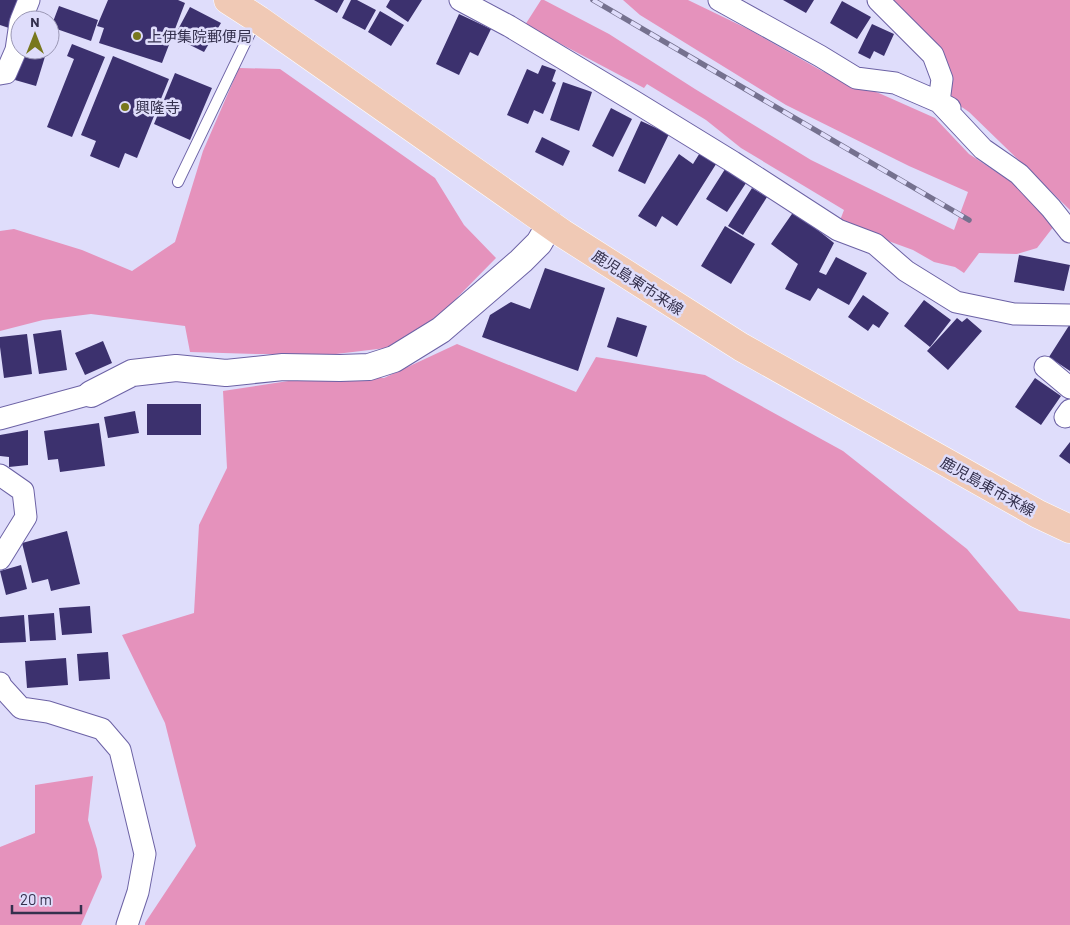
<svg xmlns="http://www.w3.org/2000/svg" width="1070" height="925" font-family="Barlow,'Noto Sans JP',sans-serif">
<rect width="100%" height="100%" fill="#dfddfb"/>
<path fill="#e592bc" d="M541,0H544L609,34L695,89L811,160L954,230L968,192L909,166L786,105L640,15L623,0H688L748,29L822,71L881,94L935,118L969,154L1013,183L1054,226L1037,248L1017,254L979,253L964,273L955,267L934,262L913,250L839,223L844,210L741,148L706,120L647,84L644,88L525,25Z
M885,0H1070V210L969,112L947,97Z
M239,68L280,69L435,178L464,225L496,258L440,315L386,348L336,354H256L190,352L185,326L91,314L43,320L0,331V231L14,229L82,250L132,271L175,242L203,151Z
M457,344L576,392L596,357L705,375L843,451L967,549L1019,611L1070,619V925H145V923L196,846L165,723L122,635L194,613L199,525L227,468L223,391L321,376L384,378Z
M93,776L88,820L97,849L102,877L81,925H0V847L35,833V785Z"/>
<path fill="#3c316e" d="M0,0H20L9,28L0,25Z
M108,0H178L185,3L162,63L99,43L104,28L97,26Z
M314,0H344L337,13Z
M351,0H357L376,10L365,30L342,18Z
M390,0H422L408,22L386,7Z
M783,0H814L806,13Z
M842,1L871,17L857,39L830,23Z
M59,6L98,20L91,41L51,27Z
M190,7L221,23L204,52L174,37Z
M380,11L404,25L391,46L368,32Z
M459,14L491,29L478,56L470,52L459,75L436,64Z
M872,24L894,34L884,56L874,51L870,59L858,53Z
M72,44L105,57L72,137L47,127L74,59L67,56Z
M24,50H47L36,86L15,80Z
M113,56L169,79L137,158L125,153L119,168L90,156L96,141L81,135Z
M542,65L556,70L552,81L556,83L543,114L534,110L528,124L507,115L527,69L538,74Z
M175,73L212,88L190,140L154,124Z
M563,82L592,92L579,131L550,120Z
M611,108L632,119L613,157L592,146Z
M641,121L669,134L645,184L618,171Z
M542,137L570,151L563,166L535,152Z
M701,151L718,161L677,226L662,216L656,227L638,216L679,154L693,164Z
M727,166L748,180L727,212L706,199Z
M752,188L767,197L743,235L728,226Z
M794,211L834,243L819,272L826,275L836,257L867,273L849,305L818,288L810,301L785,289L798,264L771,244Z
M725,226L755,244L731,284L701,266Z
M1019,255L1070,265L1064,291L1014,282Z
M545,268L605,288L578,371L482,337L490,315L511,302L530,309Z
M863,295L889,313L879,328L873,324L868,331L848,317Z
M924,300L951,320L930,347L904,326Z
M617,317L647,326L637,357L607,347Z
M957,318L962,322L967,318L982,331L948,370L927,351Z
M1070,324V371L1049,357Z
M61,330L67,370L39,374L33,334Z
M27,334L32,374L4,378L0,347V337Z
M103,341L112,363L85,375L75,353Z
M1035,378L1061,396L1041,425L1015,407Z
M147,404H201V435H147Z
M135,411L139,433L108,438L104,417Z
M99,423L105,466L60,472L58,459L48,460L44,431Z
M28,430V465L9,467V457L0,456V435Z
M1070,442V464L1059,456Z
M67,531L80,584L51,591L48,579L32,583L22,543Z
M21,565L27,589L6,595L0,571Z
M90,606L92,633L62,635L59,608Z
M54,613L56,640L30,641L28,615Z
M24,615L26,642L0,643V617Z
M108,652L110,679L79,681L77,654Z
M66,658L68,685L27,688L25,661Z"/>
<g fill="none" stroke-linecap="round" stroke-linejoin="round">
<g stroke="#6c62a5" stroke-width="12">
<path id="service" d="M178,182L250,33L258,21"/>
</g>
<g stroke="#6c62a5" stroke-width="23">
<path id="minor" d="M460,0L509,26L632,100L733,162L838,230L875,244L906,271L956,302L1014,314L1070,315
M719,0L820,56L856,78L895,83L939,102L983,149L1019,174L1051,208L1070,232
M878,0L933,55L942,79L939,102L950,108
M21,20L29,0
M0,74L6,73L16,50L20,23
M1045,367L1070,388
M1065,417L1070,410
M0,419L91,394
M0,475L23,491L26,517L0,559
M0,683L1,686L21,708L48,712L102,729L120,750L145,854L138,892L127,925"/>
</g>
<g stroke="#6c62a5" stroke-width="28">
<path id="tertiary" d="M91,394L132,373L176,368L226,373L283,367L340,368L369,367L394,359L441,330L521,261L539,243L550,224"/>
</g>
<g stroke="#fff" stroke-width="29">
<path id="primary" d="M228,0L259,20L562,233L741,347L1038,514L1070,529"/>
</g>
<use href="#service" stroke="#fff" stroke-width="10"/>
<use href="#minor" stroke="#fff" stroke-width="21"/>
<use href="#tertiary" stroke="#fff" stroke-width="26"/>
<use href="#primary" stroke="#f0c9b5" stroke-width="28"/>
<g stroke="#75718f" stroke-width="5.5">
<path id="rail" d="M593,0L969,220"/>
</g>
<use href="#rail" stroke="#dfddfb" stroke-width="4" stroke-dasharray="11" stroke-linecap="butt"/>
</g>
<g fill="#78771d" stroke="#dfddfb" stroke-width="2">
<circle cx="137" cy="36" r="5"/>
<circle cx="125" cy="107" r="5"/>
</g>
<g text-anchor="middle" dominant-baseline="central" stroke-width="5" stroke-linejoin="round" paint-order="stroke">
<g font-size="15" fill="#34304d" stroke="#dfddfb" text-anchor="start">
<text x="147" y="36">上伊集院郵便局</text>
<text x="135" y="107">興隆寺</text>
</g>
<g font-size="15" fill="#34304d" stroke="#dfddfb">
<text transform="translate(638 282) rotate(33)">鹿児島東市来線</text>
<text transform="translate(988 486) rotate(29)">鹿児島東市来線</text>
</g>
</g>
<g transform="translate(35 35)"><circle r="24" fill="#dfddfb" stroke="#9b98b5"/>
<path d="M0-4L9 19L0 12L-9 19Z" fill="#78771d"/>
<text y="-8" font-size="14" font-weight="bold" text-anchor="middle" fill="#34304d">N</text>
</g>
<path d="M12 905v8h69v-8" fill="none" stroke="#34304d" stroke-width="2.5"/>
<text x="20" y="905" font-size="15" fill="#34304d" stroke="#dfddfb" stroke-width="4" paint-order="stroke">20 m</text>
</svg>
